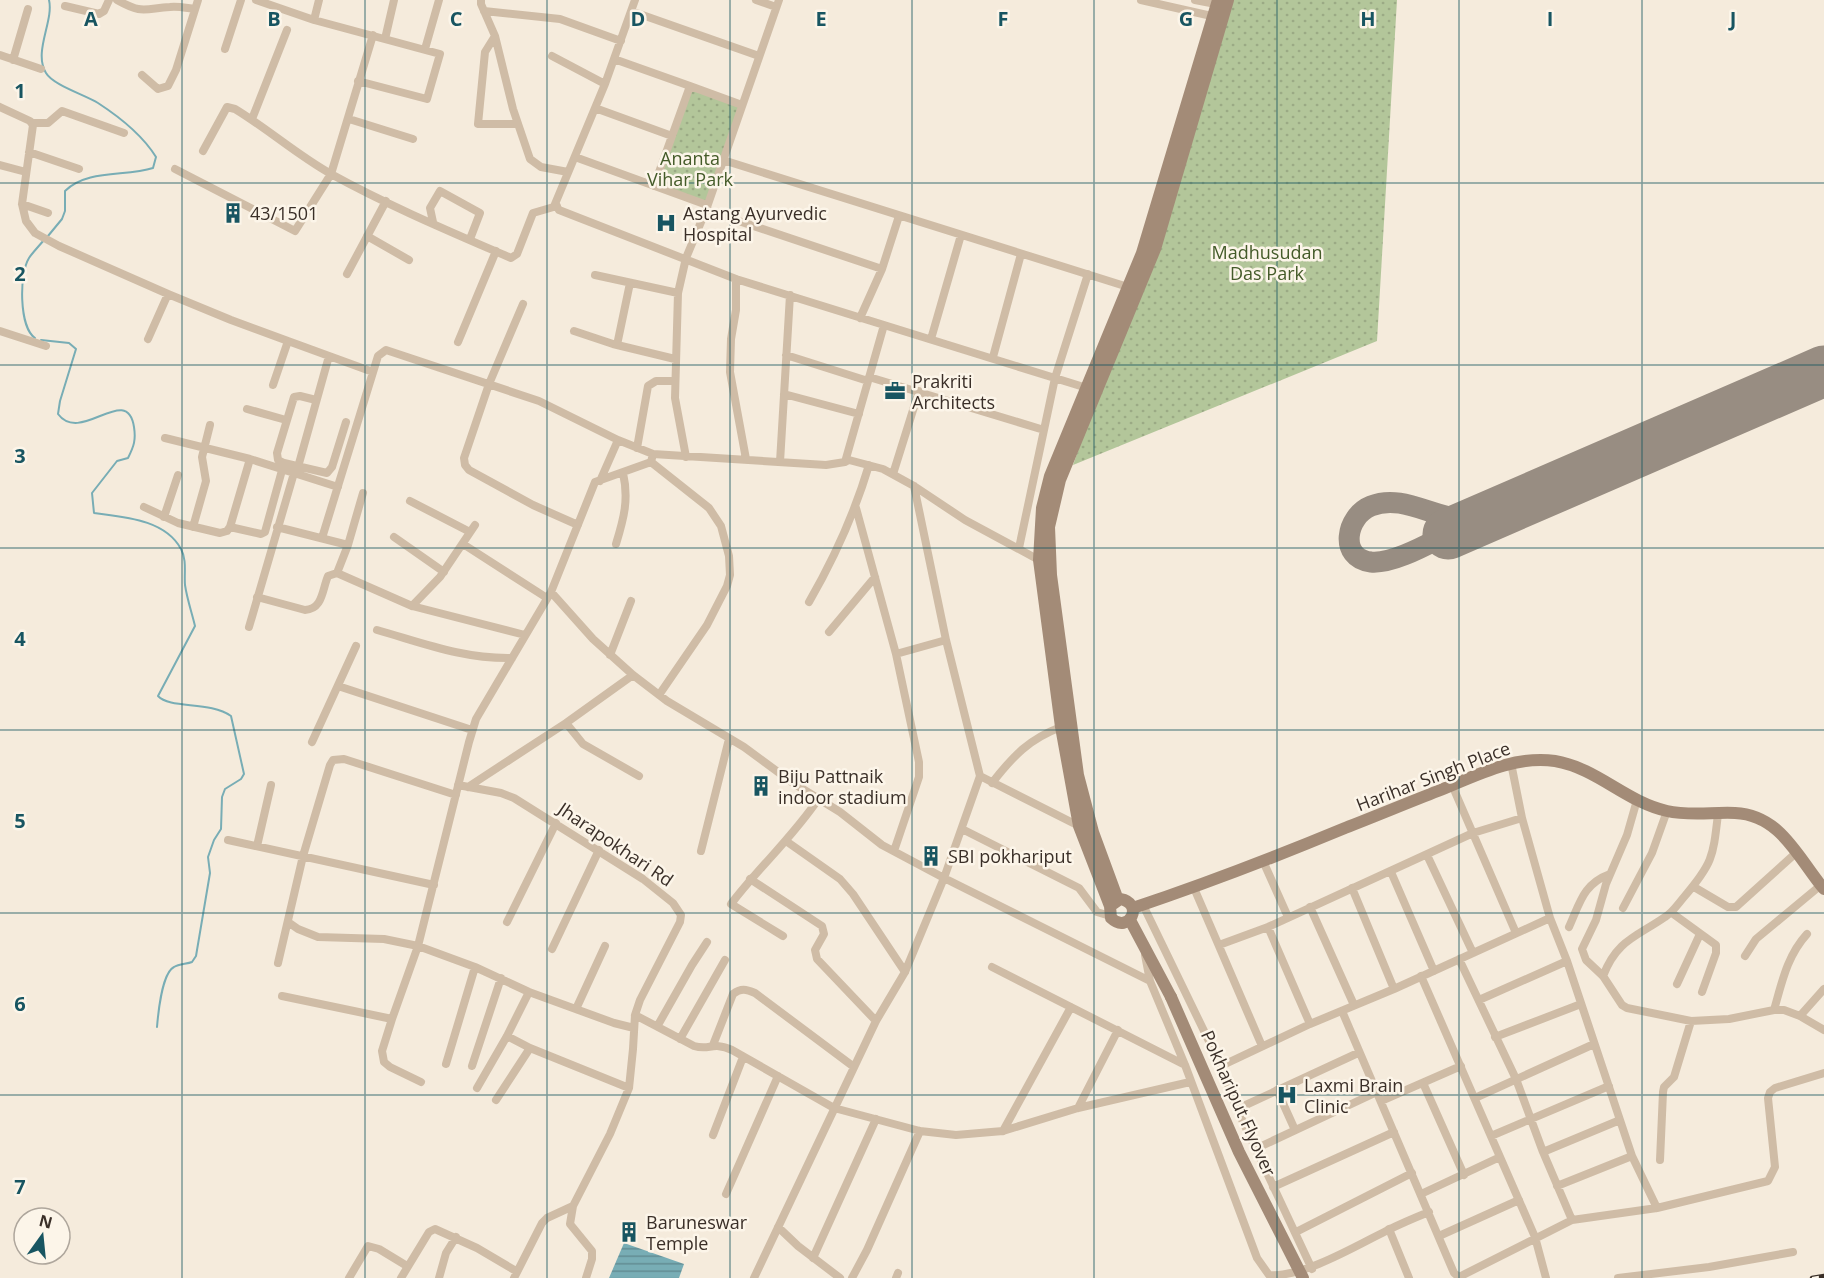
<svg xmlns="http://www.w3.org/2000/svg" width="1824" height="1278" font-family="'Open Sans',sans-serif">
<defs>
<pattern id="grass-dots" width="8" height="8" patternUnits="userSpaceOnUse" patternTransform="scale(1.5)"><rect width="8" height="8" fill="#b3c69a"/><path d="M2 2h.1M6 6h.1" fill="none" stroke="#9baa85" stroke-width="1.8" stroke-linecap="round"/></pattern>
<pattern id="water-rules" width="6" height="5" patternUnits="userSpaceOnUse" patternTransform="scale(1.5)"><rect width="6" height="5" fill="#78adb5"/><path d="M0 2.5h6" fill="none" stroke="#638d93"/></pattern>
</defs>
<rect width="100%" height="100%" fill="#f5ebdc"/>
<path fill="url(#grass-dots)" d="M1229,0H1397L1377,341L1073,465L1178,172Z
M692,89L740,106L707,204L655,185Z"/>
<path fill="url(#water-rules)" d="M624,1243L684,1264L679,1278H609Z"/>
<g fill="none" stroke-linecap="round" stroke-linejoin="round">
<path stroke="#78adb5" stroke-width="2" d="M48,236L62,219L65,211V191C88,169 125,177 153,168L156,157C143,136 118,116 98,103C85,95 53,85 46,73C33,52 54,21 49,0
M35,338C19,327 19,274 29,258C33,252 39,246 44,240
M41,340L69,343L76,349L60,401L58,414C81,445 127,382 134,427C136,440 134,446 128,458L117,461L92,493L94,513C123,517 165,519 181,549C187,560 184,573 185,585C187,599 192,613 195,626L158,696C170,709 210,701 231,716L244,774L241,779L225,789L222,797L221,829L214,840L208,857L210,873L196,956L192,962C187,964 179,964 174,967C162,973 158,1015 157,1027"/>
<path stroke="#988d82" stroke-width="21" d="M1448,534C1428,544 1393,564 1371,562C1338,558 1346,516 1371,506C1401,494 1430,516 1460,519C1476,521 1494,512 1509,508"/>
<path stroke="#988d82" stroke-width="51" d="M1448,534L1824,371"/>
<path stroke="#cfbca6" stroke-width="8" d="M117,0C142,14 143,9 170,7C178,6 186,8 195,9
M256,0L314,20L319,0
M481,0V4L495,36L485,52L478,124H518
M635,0L605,84L555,204L559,210L736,279L1087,388
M756,0L776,7
M1141,0L1216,17
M1195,0L1221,5
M65,6L99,14L104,11L109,0
M484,11L560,19L621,41
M631,11L759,56
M314,20L440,54L427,99L358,81
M495,36L513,109L530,159L541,167L568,172
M385,39L394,0
M225,49L241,0
M425,49L439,0
M0,55L41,69
M552,56L605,84
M614,59L690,86
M13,60L28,9
M142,75L158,89L168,86L176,70L198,0
M0,107L30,121L33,125L22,204L26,221L35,233L59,246L168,294L231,320L288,341
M595,108L672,136
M252,119L287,30
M349,119L413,139
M32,123H48L62,111L124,133
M203,151L227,107L235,109C268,129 297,155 331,174C389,206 451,232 511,258L517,254L533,213L557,206
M29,152L79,169
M575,157L707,205
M723,160L1128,287
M0,165L26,172
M175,169L295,231L331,174L373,35
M654,186L690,86L742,105
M22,204L48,213
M706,210L882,269
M433,222L430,208L440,191L480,213L470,239
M367,236L409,260
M347,274L386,201
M595,275L678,293
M736,279V310L731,339L730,372L746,459
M523,304L489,384L464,458L465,465L469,470L533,505L578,525
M860,318L882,269L899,216
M0,331L46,346
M574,331L613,344L675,359
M148,339L168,294
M931,339L961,235
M458,342L496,251
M617,345L630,283
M786,355L868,381
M993,357L1021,254
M869,377L1044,430
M273,385L288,341L373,372
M784,394L859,414
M316,400L300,396L294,397L277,453L278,460L284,463L327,473L332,467L346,422
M247,409L286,420
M165,438L250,459L294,473
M637,448L648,386L656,381H675
M686,457L675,398L678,293L686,258L706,210L779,0
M651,462L709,508L721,526L729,556L730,575L727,586L707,625L659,695
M780,462L790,295
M845,462L884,325
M298,467L329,356
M893,474L919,391
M600,481L618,440
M914,486L946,640L980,776L1079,826
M410,501L470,532
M144,507L178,523L220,533L227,531L230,527L250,459
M856,508L896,654L919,762V777L894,851
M164,517L178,475
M193,527L206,481L202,457L210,425
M230,527L261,534L265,532L284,463
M277,527L348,545
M394,537L444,572
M322,538L378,356L386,350L539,401L618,440L653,454
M463,544L547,598
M616,544C624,518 629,499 623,473
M1019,548L1055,378L1088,274
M337,573L348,545L363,493
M551,592L593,639L633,675L667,701L744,747L793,783L840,812L882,845L944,878L905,972L876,1021L754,1278
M257,597L305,610C323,609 322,590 328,576L337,573L412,606L525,635
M809,602C835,557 854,515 869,465
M412,606L440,577L475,525
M249,627L294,473L338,487
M377,630C423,643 463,659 512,658
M829,632L875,577
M896,654L946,640
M610,655L631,601
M338,686L472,730
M566,723L583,744L639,776
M312,742L356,646
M1511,763L1522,818L1550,918L1567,961L1632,1156L1657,1208
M980,776L944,878L1150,981L1145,955
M992,783C1013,756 1029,739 1061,727
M458,785L501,793L514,798L643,879L673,903L681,915L680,922L640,1000L635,1015L633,1049L629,1088L610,1134L573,1206L570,1224L592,1251V1259L586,1278
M1452,785L1516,933
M468,787L566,723L633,675
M1637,800L1627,835L1606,884L1596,920L1582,949L1586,960L1603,976L1622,1005L1627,1008L1691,1021L1729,1019L1774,1010H1784L1800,1016L1824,1030
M962,829L1079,888L1097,912L1110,916
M228,840L434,885
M786,841L840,879L853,894L905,972
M257,846L271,785
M701,851L729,739
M1427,855L1473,953
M1263,861L1288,917
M1391,872L1434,971
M750,879L822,926L824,934L815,950L817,959L876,1021
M1694,887L1728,907H1736L1797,852
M1194,888L1262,1046
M1352,888L1394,989
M1143,905L1221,1066L1237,1109L1312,1269
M1310,907L1354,1005
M1623,908L1652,853L1667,811
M1672,913L1716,945V953L1702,992
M288,922L298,929L318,937L384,939L418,946L475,967L529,992L614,1023L634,1028
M507,922L556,823
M1268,927L1310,1024
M1569,927C1580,903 1583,884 1610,874
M783,936L731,904C759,867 793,837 819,798
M1219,945L1268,927L1473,833L1522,818
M552,949L599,850
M1745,956L1756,939L1821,885
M1459,959L1516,1079L1543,1152L1572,1220
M278,963L303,856L330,765L333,760L344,759L456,795
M992,967L1185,1065
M1421,976L1535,1237L1546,1278
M1603,976C1617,940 1636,937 1665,917C1673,912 1678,904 1684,897C1713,863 1713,857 1718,814
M1150,981L1185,1065L1257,1258L1269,1275C1302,1278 1356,1246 1386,1231C1400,1224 1414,1218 1429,1212
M1677,984L1700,934
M282,996L392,1019
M1479,1000L1567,961
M576,1009L605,946
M1774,1010C1782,982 1787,956 1807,934
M1342,1011L1454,1273L1459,1277L1572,1220L1657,1208L1768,1181L1775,1167L1768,1098L1770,1092L1775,1088L1824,1073
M635,1015L694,1046C710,1051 712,1041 732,1050L834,1108L920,1131L956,1135L1003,1131L1078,1108L1190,1082
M1800,1016L1824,989
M658,1025L692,965L707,942
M507,1036L530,1048L629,1088
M1495,1037L1581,1004
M680,1039L725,960
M713,1045L733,994C741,988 746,989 755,993L854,1067
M446,1064L475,967
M472,1066L501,978
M1221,1066L1310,1024L1394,989L1550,918
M421,1082L390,1067L384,1062L382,1051L392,1019L418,946L469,742L476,719L551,592L595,482L651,462L653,454L826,465L845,462L849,460L883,469L914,486L965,520L1039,560
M1423,1083L1464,1175
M477,1088L507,1036L529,992
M1277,1090L1295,1130
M1475,1098L1594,1044
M496,1100L530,1048
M1381,1101L1461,1066
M1078,1108L1118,1030
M1237,1109L1358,1053
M1003,1131L1071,1007
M713,1135L743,1057
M1491,1136L1609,1086
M1255,1149L1377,1092
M1543,1152L1620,1120
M1660,1160L1663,1092L1664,1087L1674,1077L1691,1021
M1557,1186L1632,1156
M1273,1187L1394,1132
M726,1194L778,1076
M1421,1194L1500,1157
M778,1227L798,1246L840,1278
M1389,1229L1409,1278
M1296,1232L1412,1173
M1439,1236L1519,1200
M813,1258L876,1119
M349,1278L368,1246L379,1249L407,1266
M401,1278L429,1232L435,1229L477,1248L516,1271
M439,1278L446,1253L456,1237
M514,1278L542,1223L547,1218L573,1206
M852,1278L867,1250L920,1131
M896,1278L898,1273
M1618,1278L1709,1267L1793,1252"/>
<path stroke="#a38b77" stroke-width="12" d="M1118,900L1093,832L1078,775L1051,575L1049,527L1060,480L1155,249L1228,0
M1110,906L1120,899C1145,903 1129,935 1111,918L1110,906L1079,826L1061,727L1039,560L1042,508L1050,476L1142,253L1218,0
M1133,908C1205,884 1275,857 1345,828C1376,816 1407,803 1438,791C1475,776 1514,755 1555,761C1597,768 1626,802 1667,811C1689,816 1712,812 1735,813C1781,815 1798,858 1824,889
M1130,920L1171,997"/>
<g stroke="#3a2f28" stroke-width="4.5">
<path id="rail" d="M1812,1278L1824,1276"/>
</g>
<use href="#rail" stroke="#fcf5e9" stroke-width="2" stroke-dasharray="7" stroke-linecap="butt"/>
<path stroke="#a38b77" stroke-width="12" d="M1171,997L1239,1152L1303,1278"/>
</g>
<path fill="none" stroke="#185561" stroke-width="1.5" stroke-opacity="0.55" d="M182,0V1278M365,0V1278M547,0V1278M730,0V1278M912,0V1278M1094,0V1278M1277,0V1278M1459,0V1278M1642,0V1278M0,183H1824M0,365H1824M0,548H1824M0,730H1824M0,913H1824M0,1095H1824"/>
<defs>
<g id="building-bare" transform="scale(1.62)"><path d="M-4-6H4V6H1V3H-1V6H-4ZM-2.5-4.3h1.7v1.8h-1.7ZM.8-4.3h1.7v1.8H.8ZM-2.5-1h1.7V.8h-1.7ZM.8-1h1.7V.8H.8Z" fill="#185561" stroke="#fcf5e9" stroke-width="2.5" paint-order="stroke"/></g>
<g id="hospital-bare" transform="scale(1.62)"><path d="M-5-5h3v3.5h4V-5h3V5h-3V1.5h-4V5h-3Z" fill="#185561" stroke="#fcf5e9" stroke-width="2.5" paint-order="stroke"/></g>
<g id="office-bare" transform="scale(1.62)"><path d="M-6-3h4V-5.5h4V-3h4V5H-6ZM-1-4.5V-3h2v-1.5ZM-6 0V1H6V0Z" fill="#185561" stroke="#fcf5e9" stroke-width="2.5" paint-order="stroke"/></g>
</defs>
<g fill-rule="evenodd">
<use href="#building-bare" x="233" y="213"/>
<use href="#hospital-bare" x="666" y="223"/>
<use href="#office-bare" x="895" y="391"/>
<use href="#building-bare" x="761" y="786"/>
<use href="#building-bare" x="931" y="856"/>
<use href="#hospital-bare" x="1287" y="1095"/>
<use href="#building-bare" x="629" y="1232"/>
</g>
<g text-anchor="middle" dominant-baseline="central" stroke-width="5" stroke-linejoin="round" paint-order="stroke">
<g font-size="18" fill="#445b29" stroke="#fcf5e9">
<text x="690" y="158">Ananta<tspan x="690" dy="21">Vihar Park</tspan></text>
<text x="1267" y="252">Madhusudan<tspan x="1267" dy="21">Das Park</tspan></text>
</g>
<g font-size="18" fill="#3a2f28" stroke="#fcf5e9" text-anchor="start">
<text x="250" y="213">43/1501</text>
<text x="683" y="213">Astang Ayurvedic<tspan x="683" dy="21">Hospital</tspan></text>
<text x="912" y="381">Prakriti<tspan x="912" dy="21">Architects</tspan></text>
<text x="778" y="776">Biju Pattnaik<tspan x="778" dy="21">indoor stadium</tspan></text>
<text x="948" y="856">SBI pokhariput</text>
<text x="1304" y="1085">Laxmi Brain<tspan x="1304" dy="21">Clinic</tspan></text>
<text x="646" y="1222">Baruneswar<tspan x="646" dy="21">Temple</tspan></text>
</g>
<g font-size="18" fill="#3a2f28" stroke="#fcf5e9">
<text transform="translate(1433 776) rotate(-21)">Harihar Singh Place</text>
<text transform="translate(616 844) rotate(34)">Jharapokhari Rd</text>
<text transform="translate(1239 1103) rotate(66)">Pokhariput Flyover</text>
</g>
</g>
<g font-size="20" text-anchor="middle" font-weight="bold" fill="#185561" stroke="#fcf5e9" stroke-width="5" stroke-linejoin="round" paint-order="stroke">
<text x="91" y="26">A</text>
<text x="274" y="26">B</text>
<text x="456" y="26">C</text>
<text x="638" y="26">D</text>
<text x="821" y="26">E</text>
<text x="1003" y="26">F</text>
<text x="1186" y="26">G</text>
<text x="1368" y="26">H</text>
<text x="1550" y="26">I</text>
<text x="1733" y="26">J</text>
<text x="20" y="98">1</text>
<text x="20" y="281">2</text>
<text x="20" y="463">3</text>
<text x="20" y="646">4</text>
<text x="20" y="828">5</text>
<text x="20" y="1011">6</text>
<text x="20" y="1194">7</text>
</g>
<g transform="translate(42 1236) rotate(15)"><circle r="28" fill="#fcf5e9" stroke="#aea69c" stroke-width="1.5"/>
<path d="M0-4.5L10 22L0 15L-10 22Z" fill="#185561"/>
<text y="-9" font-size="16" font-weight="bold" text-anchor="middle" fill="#3a2f28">N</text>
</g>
</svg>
